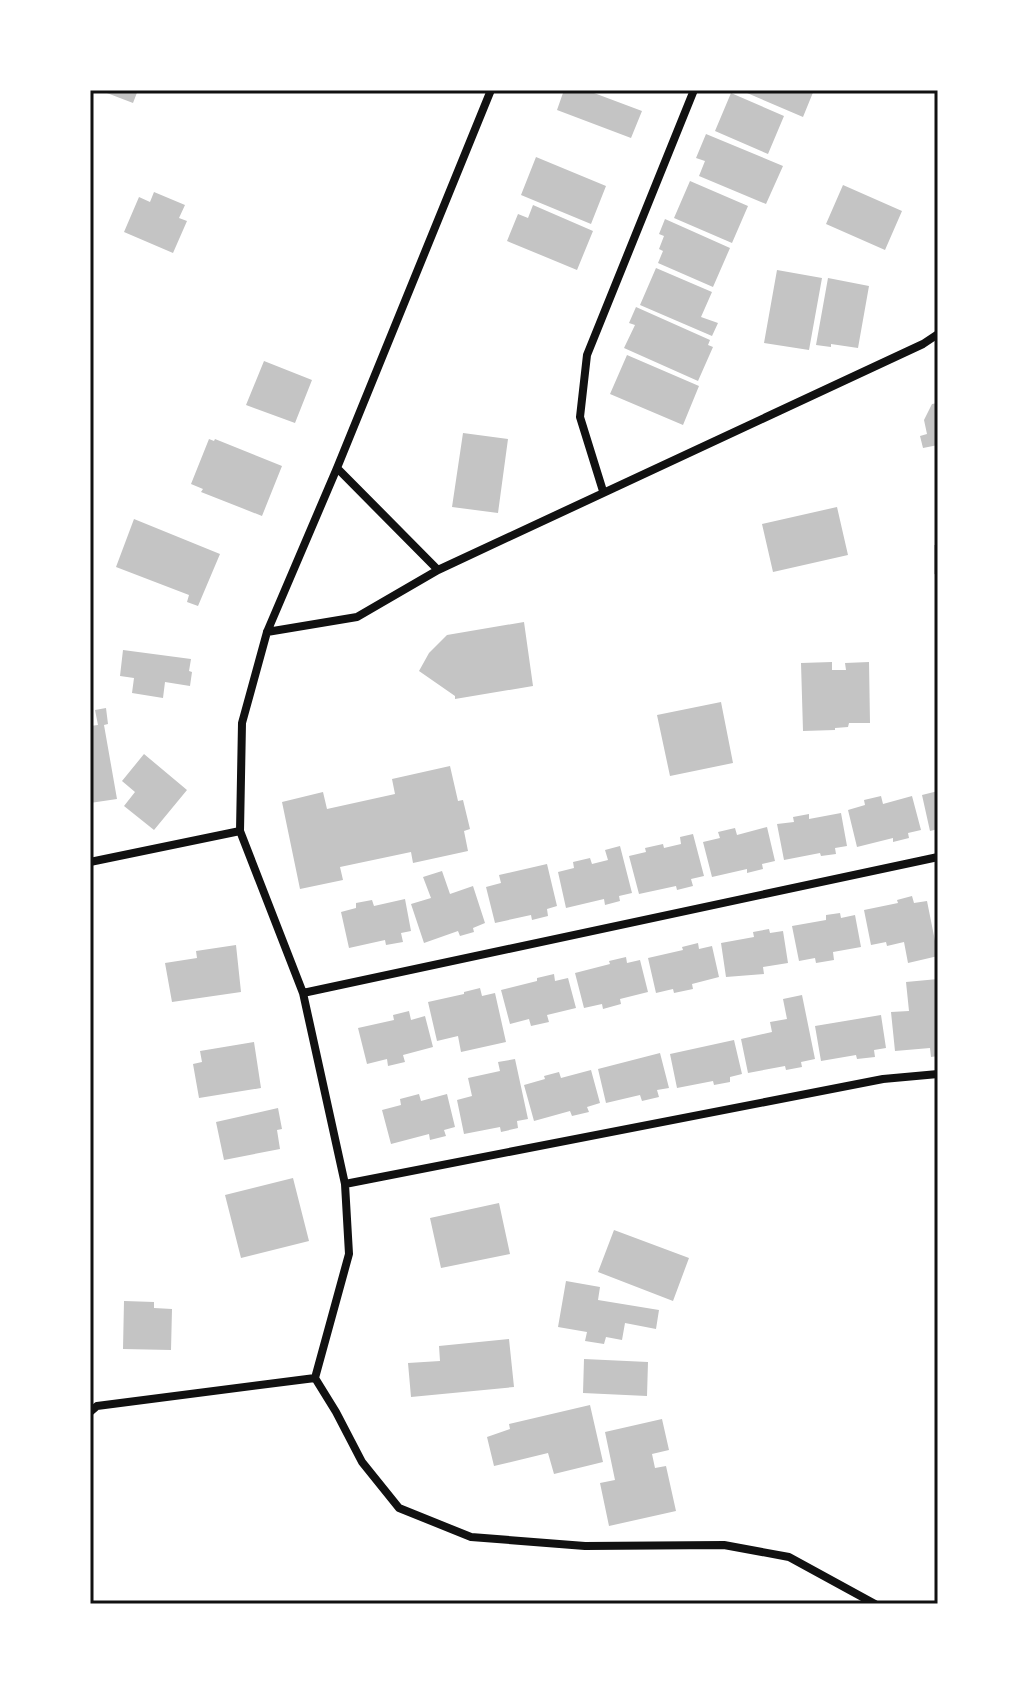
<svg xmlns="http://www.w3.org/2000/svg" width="1028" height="1694" font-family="Figtree,sans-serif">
<rect width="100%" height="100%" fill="#fff"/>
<path fill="#c4c4c4" d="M99,90H138L133,103Z
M564,90H586L642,111L631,138L557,110Z
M740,90H814L803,117Z
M731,93L784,116L768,154L715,131Z
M706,134L783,166L766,204L699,176L705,161L696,158Z
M536,157L606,186L591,224L521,195Z
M690,181L748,206L732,243L674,218Z
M843,185L902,211L885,250L826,224Z
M154,192L185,205L179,218L187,221L173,253L124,232L139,197L150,202Z
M533,205L593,231L577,270L507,241L518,214L528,218Z
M665,219L730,248L713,287L658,263L663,251L659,249L664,236L659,234Z
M656,268L712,292L701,317L718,323L712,336L640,305Z
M777,270L822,278L809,350L764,343Z
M828,278L869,286L858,348L831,344V347L816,345Z
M636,307L710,340L708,345L713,347L698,381L624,348L635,325L629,323Z
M627,355L699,386L683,425L610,394Z
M264,361L312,380L295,423L246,405Z
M938,403V445L923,448L920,436L927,434L924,420L932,404Z
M463,433L508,439L498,513L452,507Z
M209,439L214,441L215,439L282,466L262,516L201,492L203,489L191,484Z
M837,507L848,555L773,572L762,524Z
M134,519L220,554L198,606L187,602L189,595L116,567Z
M934,545H938V575L934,574Z
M524,622L533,686L455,699V696L419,671L429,653L447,635Z
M123,650L191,659L189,671L192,672L190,686L165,682L163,698L132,693L134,678L120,676Z
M832,662V670H846L845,663L869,662L870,723H849L848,727L835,728V730L803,731L801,663Z
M721,702L733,763L670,776L657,715Z
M106,708L108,724L104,725L117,799L90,803V726L98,725L95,710Z
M144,754L187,790L154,830L124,806L135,792L122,781Z
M450,766L458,801L463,800L470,829L464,831L468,851L413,863L411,852L340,867L343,880L300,889L282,802L323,792L327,809L395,794L392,779Z
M938,791V829L930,831L922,795Z
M881,796L883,804L912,796L921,830L908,833L909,838L893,842V838L857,847L848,810L865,805L864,800Z
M841,813L847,846L835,848L836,854L821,856L820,853L784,860L777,824L794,822L793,817L809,814V819Z
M767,827L775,861L762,864L763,869L747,873V869L712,877L703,842L720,838L718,832L735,828L737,835Z
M693,834L704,876L691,879L693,886L677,890L676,886L639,894L629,856L646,852L645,848L663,844L664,848L681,844L680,837Z
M620,846L632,893L619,896L620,901L605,905L604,899L566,908L558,872L574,868L573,862L590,858L592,864L608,860L605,850Z
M547,864L557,906L547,909L548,916L532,920L531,915L495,923L486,887L501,883L499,875Z
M442,871L450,894L473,886L485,923L473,928L474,932L460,936L458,931L424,943L411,904L431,898L423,877Z
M912,896L914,903L927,901L938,956L908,963L904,942L887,946L886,942L871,945L864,910L898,903L897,900Z
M405,899L411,931L401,933L403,942L386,945L385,940L349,948L341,912L356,908V903L372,900L374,906Z
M840,913L841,918L855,915L861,947L833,952L834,960L816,963L815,958L799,961L792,926L826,920V915Z
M769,929L770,933L783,931L788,963L763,967L764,974L726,977L721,943L754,937L753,932Z
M698,943L699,949L712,946L719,977L692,984L693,989L674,993L673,989L656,993L648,958L683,950L682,947Z
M236,945L241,992L172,1002L165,963L197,958L196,951Z
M626,957L627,963L640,960L648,992L620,999L621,1004L603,1009L602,1004L584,1008L575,973L610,964L609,961Z
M554,974L555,981L568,978L576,1008L547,1015L549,1022L531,1026L529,1019L510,1024L501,990L537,981V978Z
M938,979V1056L931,1057L930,1048L895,1051L891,1012L909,1011L906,982Z
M480,988L482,996L495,993L506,1042L461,1052L458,1036L437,1041L428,1002L464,994V992Z
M802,995L815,1059L801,1062L802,1067L786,1070L785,1066L748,1073L741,1039L772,1032L770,1022L787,1019L783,999Z
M409,1011L411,1020L425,1016L433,1047L403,1055L405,1062L388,1066L387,1059L367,1064L358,1028L394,1020L393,1015Z
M881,1015L886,1048L874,1050L875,1057L857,1059L856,1055L821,1061L815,1026Z
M734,1040L742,1074L730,1077V1082L714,1085L713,1081L677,1088L670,1054Z
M254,1042L261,1088L199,1098L193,1064L202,1062L200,1051Z
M660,1053L669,1088L657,1090L659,1097L642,1101L640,1095L606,1103L598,1069Z
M515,1059L528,1119L517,1121L518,1128L501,1132L500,1127L464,1134L457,1100L472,1096L468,1078L500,1071L498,1062Z
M591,1070L600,1103L587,1107L589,1112L572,1116L570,1111L534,1121L524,1085L545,1079L544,1076L559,1072L561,1078Z
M419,1094L421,1101L447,1094L455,1127L444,1130L446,1136L430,1140L429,1134L391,1144L382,1110L401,1105L400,1099Z
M278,1108L282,1129L277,1130L280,1149L224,1160L216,1122Z
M293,1178L309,1241L241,1258L225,1195Z
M499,1203L510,1254L441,1268L430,1218Z
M614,1230L689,1258L673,1301L598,1272Z
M566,1281L600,1287L598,1300L659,1310L656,1329L625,1323L622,1340L606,1337L604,1344L585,1341L587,1332L558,1327Z
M124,1301L154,1302V1308L172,1309L171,1350L123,1349Z
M509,1339L514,1387L411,1397L408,1363L440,1361L439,1346Z
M584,1359L648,1362L647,1396L583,1393Z
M590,1405L603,1462L554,1474L548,1453L494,1466L487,1437L510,1429L509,1424Z
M662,1419L669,1450L652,1454L655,1468L666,1466L676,1511L609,1526L600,1483L615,1480L605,1432Z"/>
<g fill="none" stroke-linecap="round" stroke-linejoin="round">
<path stroke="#111" stroke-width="8" d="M337,468L438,570
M603,491L580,417L587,355L694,90
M267,632L357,617L438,570L923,344L938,334
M90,862L240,831
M303,993L938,857
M345,1184L883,1079L938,1074
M315,1378L349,1254L345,1184L303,993L240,831L242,723L267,632L337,468L491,90
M315,1378L336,1412L362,1462L399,1508L471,1537L585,1546L724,1545L789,1557L875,1604
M90,1412L97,1406L315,1378"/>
</g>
<rect width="1028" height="1694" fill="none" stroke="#ffffff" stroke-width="184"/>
<rect x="92" y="92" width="844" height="1510" fill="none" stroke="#111" stroke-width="3"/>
</svg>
